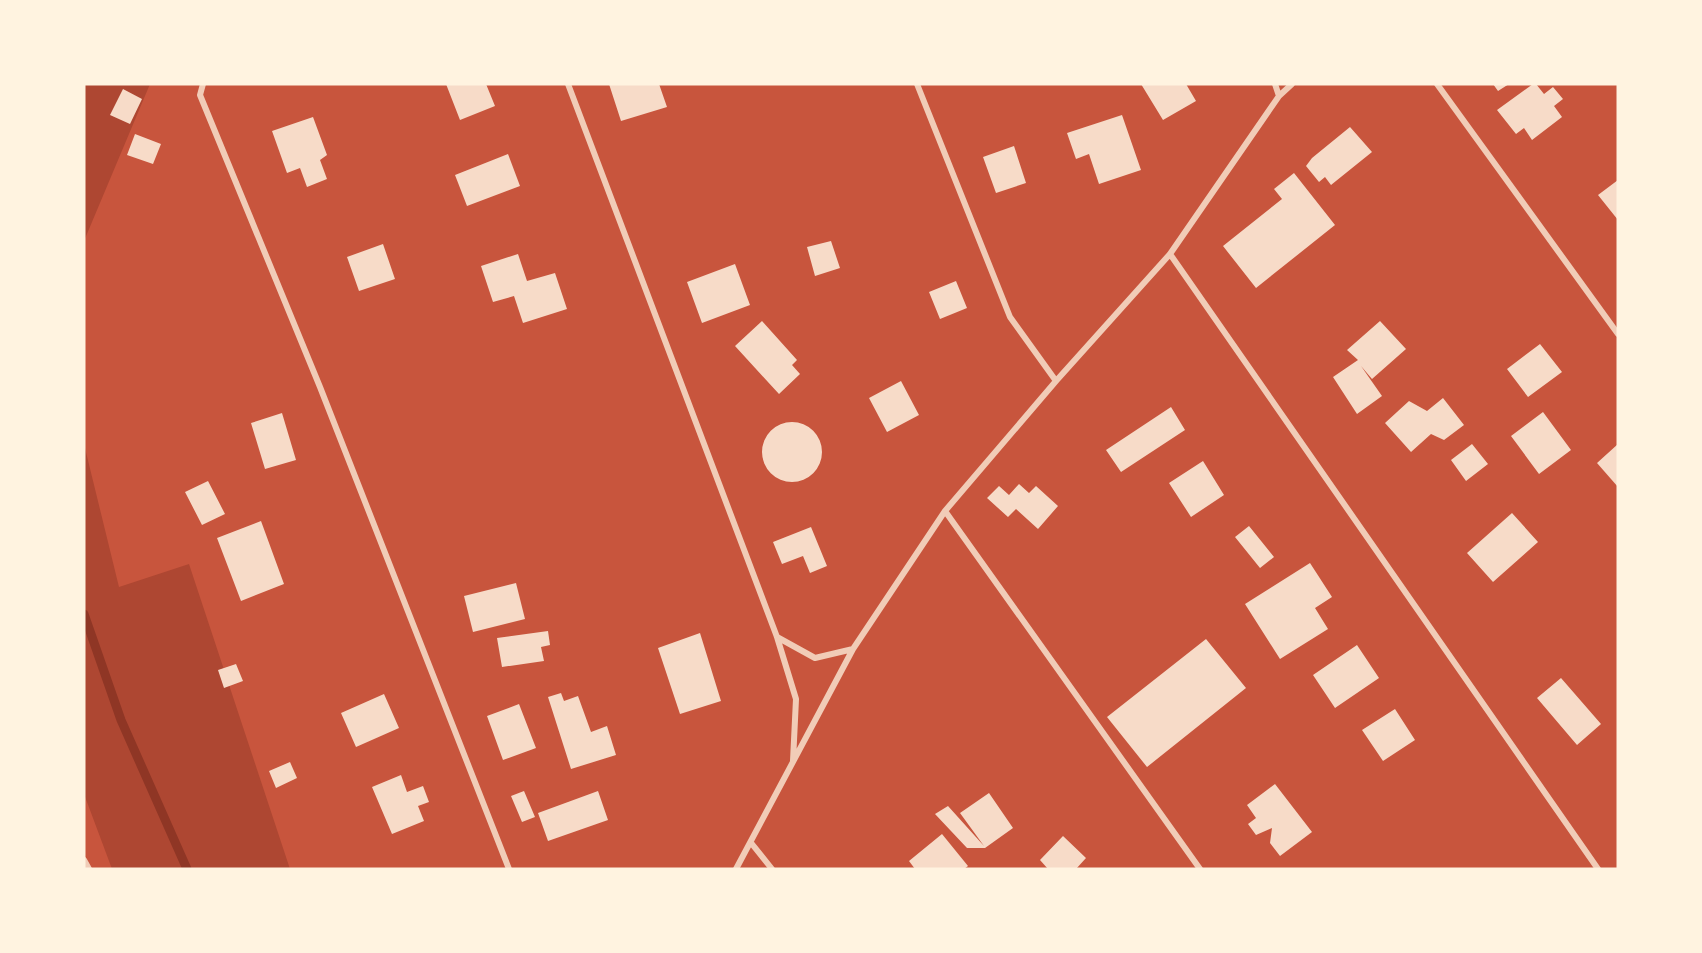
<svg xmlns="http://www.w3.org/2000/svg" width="1702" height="953" font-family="Figtree,sans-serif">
<rect width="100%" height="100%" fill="#c8553d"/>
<path fill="#ae4732" d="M84,84H150L84,241Z
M84,444L119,587L189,564L290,869H112L84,794Z"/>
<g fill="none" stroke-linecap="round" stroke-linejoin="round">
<path stroke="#8f3625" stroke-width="9" d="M84,614L121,720L187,869"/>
</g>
<path fill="#f7dbc8" d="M446,84H486L495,106L460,120Z
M609,84H659L667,107L621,121Z
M1141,84H1186L1196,101L1163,120Z
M1493,84H1509L1498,91Z
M1533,84H1536L1544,94L1553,87L1563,99L1554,106L1562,117L1532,140L1524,128L1516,134L1497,110Z
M123,89L142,99L130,124L110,115Z
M1122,115L1141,170L1099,184L1089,154L1076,159L1067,133Z
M313,117L327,155L320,160L327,179L307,187L300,168L287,173L272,131Z
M1350,127L1372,152L1331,185L1325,177L1319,182L1306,166L1312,158Z
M135,134L161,144L153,164L127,155Z
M1014,146L1026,183L996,193L983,157Z
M508,154L520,186L467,206L455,175Z
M1294,173L1335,225L1256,288L1223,246L1282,199L1274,189Z
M1618,180V220L1598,195Z
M831,241L840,268L815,276L807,247Z
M383,244L395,279L359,291L347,257Z
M518,254L527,281L555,273L567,309L523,323L514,296L493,302L481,266Z
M735,264L750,305L702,323L687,282Z
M956,281L967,308L940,319L929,292Z
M762,321L797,360L792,365L800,374L779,394L735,346Z
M1380,321L1406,349L1372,379L1361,366L1382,396L1357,414L1333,377L1358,360L1347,350Z
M1540,344L1562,372L1528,397L1507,369Z
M901,381L919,415L887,432L869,398Z
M1443,398L1464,425L1444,440L1431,434L1411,452L1385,423L1409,401L1427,411Z
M1171,407L1185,430L1121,472L1106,450Z
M1543,412L1571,450L1539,474L1511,436Z
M282,413L296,460L265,469L251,423Z
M762 452a30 30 0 1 1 60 0a30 30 0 1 1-60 0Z
M1472,444L1488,464L1466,481L1451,460Z
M1618,444V487L1597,463Z
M1203,461L1224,495L1191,517L1169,483Z
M208,481L225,514L202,525L185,492Z
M1019,484L1029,493L1036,486L1058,506L1038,529L1016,509L1008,517L987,498L999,486L1009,495Z
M1512,513L1538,542L1493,582L1467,553Z
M261,521L284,584L241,601L217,538Z
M1249,526L1274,557L1260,568L1235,537Z
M811,527L827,566L810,573L803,556L782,564L773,542Z
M1310,563L1332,597L1315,608L1328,629L1280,659L1245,604Z
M516,583L525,619L473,632L464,596Z
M548,631L550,645L541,647L544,661L502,667L497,638Z
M700,633L721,701L680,714L658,648Z
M1206,639L1246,688L1147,767L1107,717Z
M1357,645L1379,678L1335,708L1313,675Z
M236,664L243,681L224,688L218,670Z
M1561,678L1601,724L1577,745L1537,698Z
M561,693L564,701L578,696L591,732L607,726L616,755L571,769L548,697Z
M384,694L399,728L356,747L341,713Z
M519,704L536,748L503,760L487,716Z
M1395,709L1415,740L1383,761L1362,730Z
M290,762L297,778L276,788L269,771Z
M401,775L407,792L423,786L429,802L418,806L424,821L392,834L372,787Z
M1275,784L1312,832L1280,856L1270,843L1272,828L1256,835L1248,824L1256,818L1247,805Z
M524,791L535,817L522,822L511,796Z
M598,791L608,820L548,841L538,813Z
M989,793L1013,828L985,848H967L935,814L948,806L984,846L960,813Z
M942,834L968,866L964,869H915L909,861Z
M1063,836L1086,858L1076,869H1048L1040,860Z"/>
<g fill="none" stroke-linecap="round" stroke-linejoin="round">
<path stroke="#f1ccb7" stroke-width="6" d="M203,84L200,95L320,387L509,869
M568,84L777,637L796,699L793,761
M917,84L1010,317L1056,381
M1275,84L1279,96
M1437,84L1618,334
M1170,254L1598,869
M945,511L1200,869
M777,637L815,658L853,649
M752,844L772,869
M84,860L89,869
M736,869L853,649L945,511L1056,381L1170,254L1279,96L1292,84"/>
</g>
<rect width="1702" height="953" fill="none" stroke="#fff3e0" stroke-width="171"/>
</svg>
